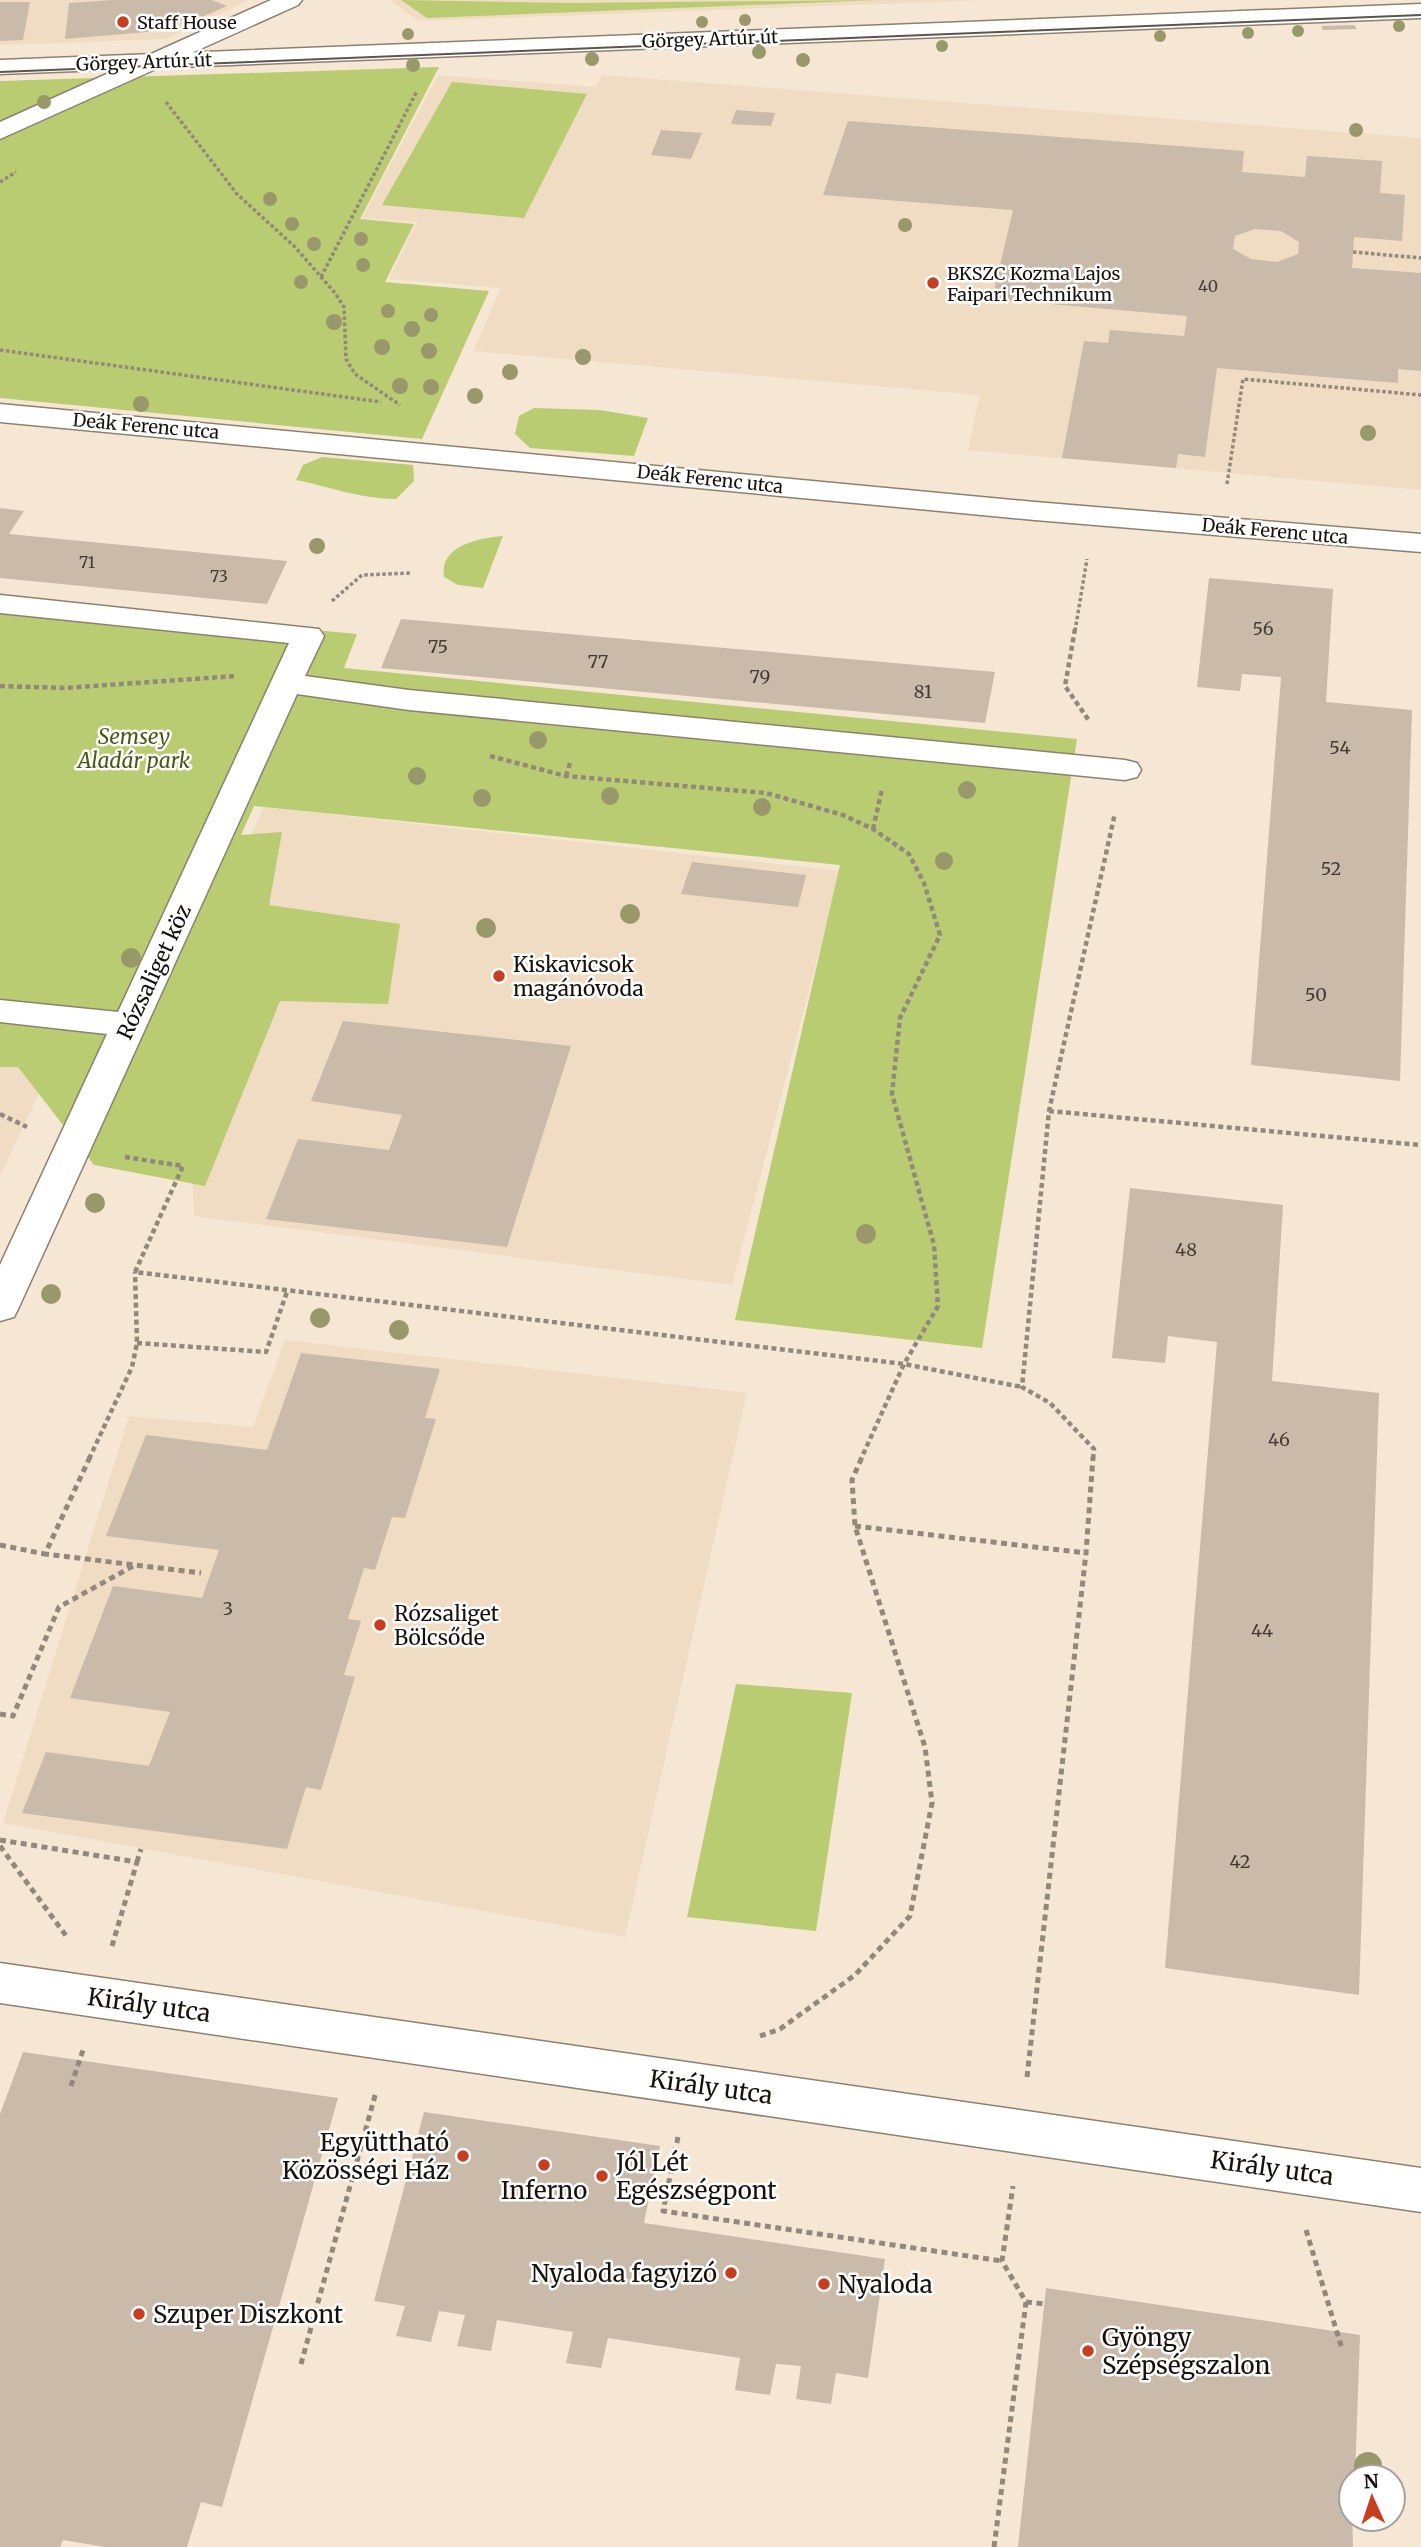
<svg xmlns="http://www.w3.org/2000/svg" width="1421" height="2547" font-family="Merriweather,serif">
<rect width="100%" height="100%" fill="#f6e7d5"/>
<path fill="#f0dbc3" d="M0,0H249L167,39L0,45Z
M390,0H989L418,21Z
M438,75L596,87L602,75L1421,138V490L968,450L980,395L473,351L501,288L389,279L417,222L362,218Z
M264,807L840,871L732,1285L194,1216L191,1152L135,1081Z
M0,1046L58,1053L0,1176Z
M285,1340L747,1393L625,1937L3,1823L129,1416L253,1427Z"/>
<path fill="#b9cc72" d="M401,0L570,3L879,0L427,18Z
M439,67L360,219L414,224L385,282L489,291L422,439L0,398V81Z
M452,82L587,94L524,218L382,205Z
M534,408L600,410L648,418L634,456L530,448L515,434L519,416Z
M322,457L413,465L414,481L396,499C361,499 331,487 296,480L303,465Z
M503,536L483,588L458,585L444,577C439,545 480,538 503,536Z
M0,600L357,634L344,668L1077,739L982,1348L735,1320L840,865L254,806L241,835L282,832L269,905L400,924L388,1004L280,1001L205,1186L94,1165L18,1067H0Z
M736,1684L852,1693L816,1931L687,1917Z"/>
<path fill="#c9baa9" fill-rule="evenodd" d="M113,0H212L227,6L202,17L197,15L147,32L65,39L69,3Z
M0,2H30L23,40L0,41Z
M1354,25L1357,29L1323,30L1321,26Z
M736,110L775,113L771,126L731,124Z
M848,121L1244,151L1242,172L1305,177L1307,156L1382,161L1380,193L1405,195L1402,241L1354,237L1352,268L1421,273V371L1398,369V383L1217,368L1205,457L1178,454L1176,468L1062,458L1084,341L1108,343L1110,330L1184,336L1187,316L992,299L1013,210L823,195ZM1255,229L1281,231L1299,242L1298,254L1277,262L1251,259L1233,249L1235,236Z
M661,130L702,133L691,159L651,155Z
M0,508L24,511L9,534L287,561L267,604L0,578Z
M1209,578L1333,589L1326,702L1412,710L1400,1081L1251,1065L1281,677L1242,674L1240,691L1197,687Z
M401,619L995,672L985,723L381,668Z
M692,862L806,875L798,907L681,894Z
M343,1021L571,1046L507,1247L266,1219L298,1139L389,1150L402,1115L311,1101Z
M1130,1188L1283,1205L1272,1381L1379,1393L1359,1995L1165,1968L1217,1342L1168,1336L1165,1363L1112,1358Z
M301,1353L440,1369L425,1418L436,1419L405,1518L392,1517L375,1570L364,1568L348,1619L361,1621L344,1675L355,1677L321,1790L306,1787L287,1849L22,1813L46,1752L149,1766L170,1712L70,1698L113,1586L202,1598L219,1550L106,1536L146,1435L267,1450Z
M23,2052L338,2098L222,2507L201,2502L187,2547H105L63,2540L60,2547H0V2114Z
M424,2112L660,2146L644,2223L885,2259L868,2378L836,2373L831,2404L796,2399L801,2366L776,2364L770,2395L735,2390L740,2358L608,2338L601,2368L566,2363L573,2332L497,2320L491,2351L457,2346L465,2315L439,2311L431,2342L396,2336L405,2306L374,2301Z
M1046,2288L1360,2335L1355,2477H1351L1353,2547H1018Z"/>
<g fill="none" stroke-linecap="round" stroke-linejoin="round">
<g stroke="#8e806f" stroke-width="3">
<path id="pedestrian" d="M0,595L319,629L324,636L305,676L409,690L1125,760L1137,763L1141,770L1137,777L1125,780L409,710L297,694L19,1307L14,1317L0,1321V1265L107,1034L0,1022V1000L118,1012L289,643L0,613Z
M0,1963L1421,2168V2212L0,2003Z"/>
</g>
<g stroke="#8e806f" stroke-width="3">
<path id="minor" d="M271,0H302L298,5L0,139V122Z
M0,404L1035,502L1421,534V552L1035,520L0,422Z"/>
</g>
<g stroke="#8e806f" stroke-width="3">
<path id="tertiary" d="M1421,4V18L0,74V60Z"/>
</g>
<path stroke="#92887b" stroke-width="3.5" stroke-dasharray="3.5 2.5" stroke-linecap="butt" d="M166,102L237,194L295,247L335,293L344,307L346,359L355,374L400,405
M0,182L16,172
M1353,252L1421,258
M321,277L417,91
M0,350L381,402
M1227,484L1243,379L1421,395
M332,601L362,575L411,573
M1075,631L1087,559"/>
<path stroke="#92887b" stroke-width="4.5" stroke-dasharray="5 3.5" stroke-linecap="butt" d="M1075,629L1065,686L1090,722
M0,686L64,688L237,676
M490,756L566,776L766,793L843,815L873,829L909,854L924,883L940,935L900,1018L892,1094L934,1245L938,1306L904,1364L861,1459
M566,776L571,760
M873,829L882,789
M1049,1111L1421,1145
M0,1114L27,1127
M125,1157L183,1166L135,1272L904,1364L1022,1387
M137,1343L266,1352L287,1292
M89,1459L132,1367L137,1343L135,1272
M1093,1459L1094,1449L1050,1403L1022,1387L1049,1111L1115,813"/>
<path stroke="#92887b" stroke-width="5" stroke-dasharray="6 4.5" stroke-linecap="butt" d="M90,1457L45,1554L201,1573
M855,1526L1086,1553
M0,1545L45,1554
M0,1714L13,1716L59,1607L135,1565
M0,1840L137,1862L112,1946
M0,1846L67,1937
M137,1862L141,1849
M760,2036L780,2029L855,1975L910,1916L932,1803L925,1747L855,1526L852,1480L862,1457
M1027,2077L1086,1553L1093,1457
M71,2086L83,2050
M678,2137L663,2211L1002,2261
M1306,2230L1342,2349
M1026,2302L1045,2304
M301,2364L376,2092
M994,2547L1026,2302L1002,2261L1013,2186"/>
<use href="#pedestrian" fill="#fff" fill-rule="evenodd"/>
<use href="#minor" fill="#fff" fill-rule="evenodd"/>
<use href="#tertiary" fill="#fff" fill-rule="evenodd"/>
<path stroke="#5d554b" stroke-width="2" d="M0,72L1421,15"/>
</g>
<g fill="#98986b">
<circle cx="745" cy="20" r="6"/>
<circle cx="702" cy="22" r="6"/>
<circle cx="1399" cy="26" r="6"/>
<circle cx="1298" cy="31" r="6"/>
<circle cx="1248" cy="33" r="6"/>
<circle cx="408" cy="34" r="6"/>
<circle cx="1160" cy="36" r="6"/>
<circle cx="942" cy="46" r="6"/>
<circle cx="759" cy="52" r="7"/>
<circle cx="592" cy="59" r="7"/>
<circle cx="803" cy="60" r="7"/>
<circle cx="413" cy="65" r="7"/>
<circle cx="44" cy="102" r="7"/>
<circle cx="1356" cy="130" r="7"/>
<circle cx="270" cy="199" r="7"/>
<circle cx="292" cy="224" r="7"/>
<circle cx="905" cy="225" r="7"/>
<circle cx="361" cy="239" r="7"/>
<circle cx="314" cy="244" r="7"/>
<circle cx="363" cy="265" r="7"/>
<circle cx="301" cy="282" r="7"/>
<circle cx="388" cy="311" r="7"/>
<circle cx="431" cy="315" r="7"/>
<circle cx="334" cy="322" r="8"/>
<circle cx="412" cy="329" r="8"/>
<circle cx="382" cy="347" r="8"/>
<circle cx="429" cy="351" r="8"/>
<circle cx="583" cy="357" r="8"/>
<circle cx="510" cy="372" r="8"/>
<circle cx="400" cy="386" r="8"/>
<circle cx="431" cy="387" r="8"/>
<circle cx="475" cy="396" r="8"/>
<circle cx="141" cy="404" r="8"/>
<circle cx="1368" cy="433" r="8"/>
<circle cx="317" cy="546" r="8"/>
<circle cx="538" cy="740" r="9"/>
<circle cx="417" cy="776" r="9"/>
<circle cx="967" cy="790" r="9"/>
<circle cx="610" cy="796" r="9"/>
<circle cx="482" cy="798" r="9"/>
<circle cx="762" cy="807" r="9"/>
<circle cx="944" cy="861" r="9"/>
<circle cx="630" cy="914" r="10"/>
<circle cx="486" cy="928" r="10"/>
<circle cx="131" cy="958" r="10"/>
<circle cx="95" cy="1203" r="10"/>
<circle cx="866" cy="1234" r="10"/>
<circle cx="51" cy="1294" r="10"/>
<circle cx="320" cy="1318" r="10"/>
<circle cx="399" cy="1330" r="10"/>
<circle cx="1368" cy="2466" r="14"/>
</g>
<g fill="#c73d20" stroke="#fff" stroke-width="2.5">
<circle cx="123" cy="22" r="7"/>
<circle cx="933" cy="283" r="7"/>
<circle cx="499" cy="976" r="7"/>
<circle cx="380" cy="1625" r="7"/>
<circle cx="463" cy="2156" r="7"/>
<circle cx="544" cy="2165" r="7"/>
<circle cx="602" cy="2176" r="7"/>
<circle cx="731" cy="2273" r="7"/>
<circle cx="824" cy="2284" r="7"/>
<circle cx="139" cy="2314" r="7"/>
<circle cx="1088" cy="2351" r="7"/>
</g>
<g text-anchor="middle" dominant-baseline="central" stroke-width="5" stroke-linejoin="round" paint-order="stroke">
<g font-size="16" fill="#433b32">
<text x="1208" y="286">40</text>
<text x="87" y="562">71</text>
<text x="219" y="576">73</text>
</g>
<g font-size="18" fill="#16110b" stroke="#fff" text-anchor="start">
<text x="137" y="22">Staff House</text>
<text x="947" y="273">BKSZC Kozma Lajos<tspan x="947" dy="21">Faipari Technikum</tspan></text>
</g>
<g font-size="18" fill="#16110b" stroke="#fff">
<text transform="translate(710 39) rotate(-2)">Görgey Artúr út</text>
<text transform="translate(144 62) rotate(-2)">Görgey Artúr út</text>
<text transform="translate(146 426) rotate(5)">Deák Ferenc utca</text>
<text transform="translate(710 479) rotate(6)">Deák Ferenc utca</text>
<text transform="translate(1275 531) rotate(5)">Deák Ferenc utca</text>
</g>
<g font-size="18" fill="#433b32">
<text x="1263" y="628">56</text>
<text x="438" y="646">75</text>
<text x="598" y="661">77</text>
<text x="760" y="676">79</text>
<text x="923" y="691">81</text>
<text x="1340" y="747">54</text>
<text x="1331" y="868">52</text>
<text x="1316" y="994">50</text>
<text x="1186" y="1249">48</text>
<text x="1279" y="1439">46</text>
<text x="228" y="1608">3</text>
<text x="1262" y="1630">44</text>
<text x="1240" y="1861">42</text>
</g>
<g font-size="21" font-style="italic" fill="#4c5715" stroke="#fff">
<text x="134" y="736">Semsey<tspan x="134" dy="24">Aladár park</tspan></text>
</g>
<g font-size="21" fill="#16110b" stroke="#fff" text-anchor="start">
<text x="513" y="964">Kiskavicsok<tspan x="513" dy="24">magánóvoda</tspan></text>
<text x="394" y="1613">Rózsaliget<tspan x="394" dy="24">Bölcsőde</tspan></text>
</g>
<g font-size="21" fill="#16110b" stroke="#fff">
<text transform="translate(154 972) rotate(-65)">Rózsaliget köz</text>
</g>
<g font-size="24" fill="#16110b" stroke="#fff">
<text transform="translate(149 2005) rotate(8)">Király utca</text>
<text transform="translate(711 2087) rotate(8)">Király utca</text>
<text transform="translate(1272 2168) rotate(8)">Király utca</text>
</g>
<g font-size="24" fill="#16110b" stroke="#fff" text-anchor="start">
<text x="449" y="2142" text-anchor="end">Együttható<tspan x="449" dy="28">Közösségi Ház</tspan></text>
<text x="616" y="2162">Jól Lét<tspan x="616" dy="28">Egészségpont</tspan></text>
<text x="544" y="2190" text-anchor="middle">Inferno</text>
<text x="717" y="2273" text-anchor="end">Nyaloda fagyizó</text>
<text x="838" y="2284">Nyaloda</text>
<text x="153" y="2314">Szuper Diszkont</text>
<text x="1102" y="2337">Gyöngy<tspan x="1102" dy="28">Szépségszalon</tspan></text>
</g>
</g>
<g transform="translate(1372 2498) rotate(357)"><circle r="33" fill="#ffffff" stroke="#a2a09d" stroke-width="2"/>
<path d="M0-5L12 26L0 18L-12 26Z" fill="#c73d20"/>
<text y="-10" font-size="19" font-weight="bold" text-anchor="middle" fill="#16110b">N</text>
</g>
</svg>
